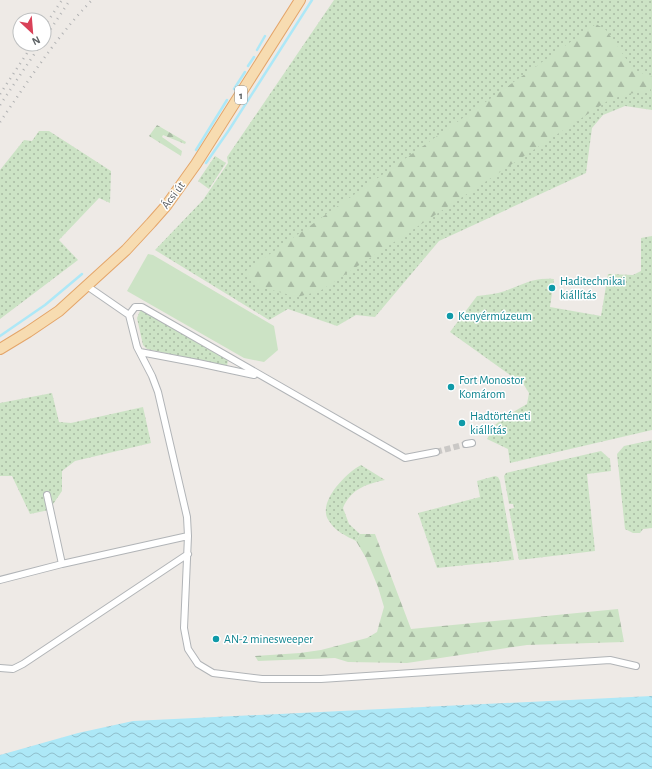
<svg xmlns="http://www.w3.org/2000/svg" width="652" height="769" font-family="'Alegreya Sans',sans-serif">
<defs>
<pattern id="grass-dots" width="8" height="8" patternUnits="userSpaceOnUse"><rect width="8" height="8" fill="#cce3c5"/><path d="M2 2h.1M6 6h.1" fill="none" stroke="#a9bba4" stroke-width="1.8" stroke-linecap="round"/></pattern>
<pattern id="forest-firs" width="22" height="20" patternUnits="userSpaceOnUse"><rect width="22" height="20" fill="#cce3c5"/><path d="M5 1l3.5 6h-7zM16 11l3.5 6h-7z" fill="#a9bba4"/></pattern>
<pattern id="water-waves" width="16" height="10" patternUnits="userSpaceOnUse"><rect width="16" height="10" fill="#ade8f7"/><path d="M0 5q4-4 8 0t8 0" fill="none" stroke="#90bfcc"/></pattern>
</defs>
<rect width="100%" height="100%" fill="#eeeae6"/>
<path fill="url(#grass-dots)" d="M334,0H652V110L625,106L603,115L592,128L586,173L439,241L375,317L356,315L337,326L288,309L269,320L155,250L203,200L228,163L227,157Z
M39,131H49L111,171L110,203L99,198L59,240L78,260L0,319V170L24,140L32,141Z
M215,156L226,163L209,189L198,181Z
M652,236V430L510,463L508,449L487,439L495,425L508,415L527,404L529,393L524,385L450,332L477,296C486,295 496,294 505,291C524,284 533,277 554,279L550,307L601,316L608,274L633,275L641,271V238Z
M140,311H143L228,360L227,366L147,349L143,345L137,318Z
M52,393L59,422L71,423L143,407L151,443L75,461L62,471V491L49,510L30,514L12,476H0V403Z
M652,440V528L643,529L640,533H633L625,529L617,454L624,446Z
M601,451L610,459L611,471L587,474L595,551L519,560L509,509L514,508L513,504H509L504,476L506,473Z
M361,465L385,480C366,484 351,489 343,508L349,524L360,534L356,541C346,536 335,531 329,521C316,503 346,473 361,465Z
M495,476L498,477L500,481L514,560L437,568L418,513L480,497L477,481Z"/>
<path fill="url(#forest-firs)" d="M596,24L606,30L634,70L652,77V83L650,91L627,94L609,100L320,291L297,297L261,287L243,273Z
M157,125L186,142L185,144L163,135L162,137L182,151L181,156L149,136Z
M360,534H375L411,629L618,609L624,642L527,645L407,663L348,662L335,658L258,661L255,656L300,653L321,650L367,638L377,632L384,607L378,587L366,558L356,541Z"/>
<path fill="#cce3c5" d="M148,254L153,255L274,326L278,350L264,362L244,358L127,291Z"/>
<path fill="url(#water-waves)" d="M652,696V769H0V755L78,733L133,721Z"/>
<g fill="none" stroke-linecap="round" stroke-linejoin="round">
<path stroke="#ade8f7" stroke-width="2.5" d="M257,50L265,36
M248,66L254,57
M234,89L245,72
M196,150L227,100
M206,163L229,130L312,0
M0,336L45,305L82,274"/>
<path stroke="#cac8c6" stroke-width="6" stroke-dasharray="6 3" stroke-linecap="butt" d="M436,452L466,444"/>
<g stroke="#b1b4b7" stroke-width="8">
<path id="minor" d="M87,286L129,315L137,347L152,376L158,392L187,517L188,536L184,628L188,649L198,664L213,673L262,679H321L610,660L636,666
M129,315L135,307H142L405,458L436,452
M140,352L198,363L254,375
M466,444L472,443
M47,495L62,564
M0,580L62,564L188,536
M0,668L13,669L23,664L188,554"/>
</g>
<g stroke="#e4a569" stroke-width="12">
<path id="primary" d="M0,349L28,332L59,311L126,250L151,223L166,206L196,164L300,0"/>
</g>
<use href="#minor" stroke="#fff" stroke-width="6"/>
<use href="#primary" stroke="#f7dcb1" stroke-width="10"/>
<path stroke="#b1b2b3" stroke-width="2.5" stroke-dasharray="1 5" stroke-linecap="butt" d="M44,27L62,0
M44,39L70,0
M0,94L33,44
M0,105L41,44
M0,122C29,80 56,37 92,0"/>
</g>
<g fill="#0f9aa8" stroke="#fff" stroke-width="1.5">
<circle cx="552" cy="288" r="4"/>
<circle cx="450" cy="316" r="4"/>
<circle cx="451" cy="387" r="4"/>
<circle cx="462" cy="423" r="4"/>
<circle cx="216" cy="639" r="4"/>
</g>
<g text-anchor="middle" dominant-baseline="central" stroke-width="3" stroke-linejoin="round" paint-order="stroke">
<rect fill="#fff" stroke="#8e9193" stroke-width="1" x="235" y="86" width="12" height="18" rx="3"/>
<g font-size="11" font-weight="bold" fill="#5d6265">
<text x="241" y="95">1</text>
</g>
<g font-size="12" fill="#5d6265" stroke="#fff">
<text transform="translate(173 195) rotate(-53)">Ácsi út</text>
</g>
<g font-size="12" fill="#0d838f" stroke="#fff" text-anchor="start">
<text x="560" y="281">Haditechnikai<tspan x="560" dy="14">kiállítás</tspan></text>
<text x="458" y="316">Kenyérmúzeum</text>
<text x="459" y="380">Fort Monostor<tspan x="459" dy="14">Komárom</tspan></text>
<text x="470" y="416">Hadtörténeti<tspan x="470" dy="14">kiállítás</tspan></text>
<text x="224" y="639">AN-2 minesweeper</text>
</g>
</g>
<g transform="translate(32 32) rotate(154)"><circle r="19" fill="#ffffff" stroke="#bec0c1"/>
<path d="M0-3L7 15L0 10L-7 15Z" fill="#d94158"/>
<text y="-6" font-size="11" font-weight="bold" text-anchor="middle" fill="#5d6265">N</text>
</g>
</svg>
